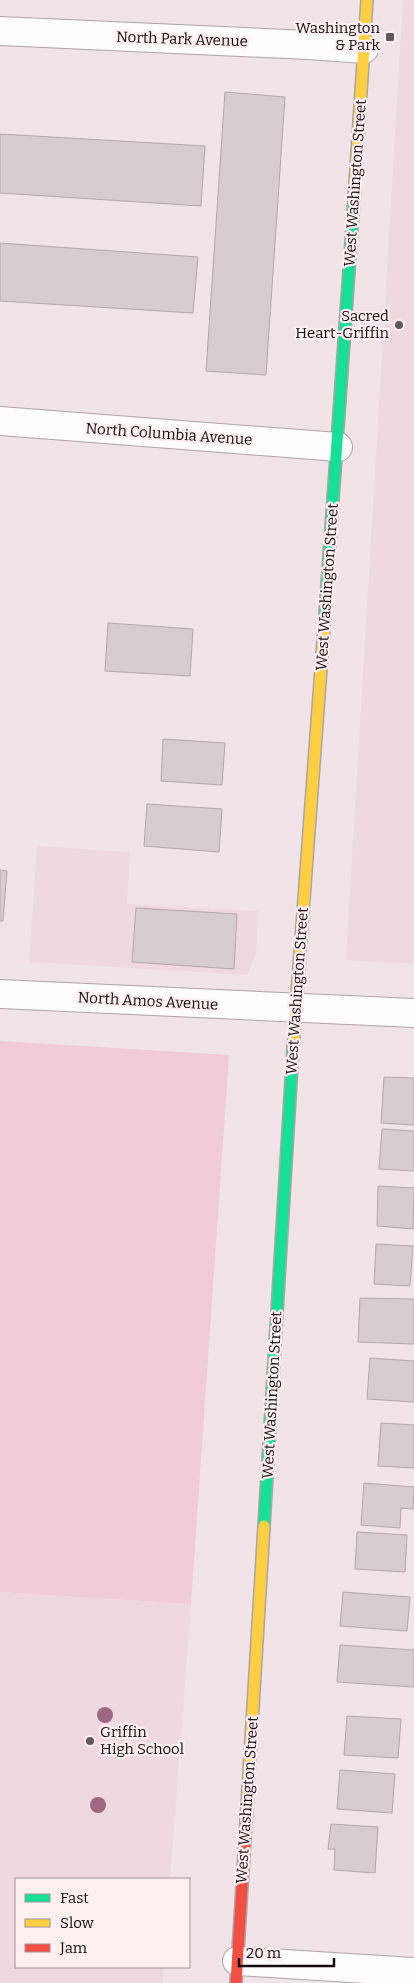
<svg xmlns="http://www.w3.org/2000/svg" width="414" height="1983" font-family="Bitter,serif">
<rect width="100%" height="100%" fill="#f1e4e8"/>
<path fill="#f0d8e0" d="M403,0H414V964L346,960Z
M37,846L130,852L127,904L258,911L256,954L247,975L29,962Z
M0,1592L191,1604L170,1879H16V1967H164L163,1983H0Z"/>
<path fill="#f1cbd7" d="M0,1041L229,1055L191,1604L0,1592Z"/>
<path fill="#d7cdd0" stroke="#b3a8ac" d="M225,92L285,97L266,375L206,371Z
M0,134L205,146L201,206L0,193Z
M0,243L198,257L193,313L0,301Z
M108,623L193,629L190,676L105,671Z
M163,739L225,743L222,785L161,781Z
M147,804L222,809L219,852L144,846Z
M0,870L7,871L3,921H0Z
M136,908L237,914L234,969L132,962Z
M384,1077L414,1078V1125L381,1123Z
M382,1129L414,1131V1171L379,1169Z
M378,1186L414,1188L413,1229L377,1226Z
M376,1244L413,1246L410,1286L374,1284Z
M360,1298L414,1299V1344L358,1342Z
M370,1358L414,1361V1402L367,1399Z
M381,1423L414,1425V1468L378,1466Z
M364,1483L414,1487L413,1509L401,1508L400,1528L361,1525Z
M357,1532L407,1535L405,1572L355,1569Z
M343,1592L410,1597L407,1631L340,1626Z
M340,1645L414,1650V1687L337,1682Z
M347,1716L401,1719L398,1758L344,1755Z
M340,1770L395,1774L392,1813L337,1809Z
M331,1824L378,1827L375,1873L334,1870L335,1849H328Z"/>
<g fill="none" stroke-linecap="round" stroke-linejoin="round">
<g stroke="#aea4a7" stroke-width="30">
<path id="street" d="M0,31L308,45L364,49
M0,421L338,447
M0,994L414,1013
M237,1961L414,1972"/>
</g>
<g stroke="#aea4a7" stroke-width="14">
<path id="fast" d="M324,628L354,199
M264,1526L293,1048"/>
</g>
<g stroke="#aea4a7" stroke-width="14">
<path id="slow" d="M354,199L367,0
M293,1048L324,628
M246,1822L264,1526"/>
</g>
<g stroke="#aea4a7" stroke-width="14">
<path id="jam" d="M236,1983L246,1822"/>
</g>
<use href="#street" stroke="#fdfbfc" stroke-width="28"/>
<use href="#fast" stroke="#16e098" stroke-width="11"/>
<use href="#slow" stroke="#ffcf43" stroke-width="11"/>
<use href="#jam" stroke="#f24e42" stroke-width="11"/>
</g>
<g fill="#9e6782">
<circle cx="105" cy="1715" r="8"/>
<circle cx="98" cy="1805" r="8"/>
</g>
<g fill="#61585b" stroke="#fdeef2" stroke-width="2">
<rect x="385" y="32" width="10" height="10" rx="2.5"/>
<circle cx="399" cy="325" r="5"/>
<circle cx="90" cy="1741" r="5"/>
</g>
<g text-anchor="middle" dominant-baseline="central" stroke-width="4.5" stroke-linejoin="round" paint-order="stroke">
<g font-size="15" fill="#140c0f" stroke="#fdeef2" text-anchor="end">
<text x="380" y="28">Washington<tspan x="380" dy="17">&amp; Park</tspan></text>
<text x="389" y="316">Sacred<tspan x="389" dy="17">Heart-Griffin</tspan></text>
<text x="100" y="1732" text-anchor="start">Griffin<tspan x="100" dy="17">High School</tspan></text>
</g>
<g font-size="15" fill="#140c0f" stroke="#fdeef2">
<text transform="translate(182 39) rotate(2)">North Park Avenue</text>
<text transform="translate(355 183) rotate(-86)">West Washington Street</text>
<text transform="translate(169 434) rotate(4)">North Columbia Avenue</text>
<text transform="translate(327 587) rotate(-86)">West Washington Street</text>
<text transform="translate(297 991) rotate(-86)">West Washington Street</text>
<text transform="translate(148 1001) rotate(3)">North Amos Avenue</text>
<text transform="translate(272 1395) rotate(-87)">West Washington Street</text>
<text transform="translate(247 1800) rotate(-86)">West Washington Street</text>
</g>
</g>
<rect x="15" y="1878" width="175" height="90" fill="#fdeef2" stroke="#a09497"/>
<rect x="25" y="1894" width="25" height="8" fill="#16e098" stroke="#a09497"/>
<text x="60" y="1903" font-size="15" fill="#140c0f">Fast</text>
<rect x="25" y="1919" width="25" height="8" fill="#ffcf43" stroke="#a09497"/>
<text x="60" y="1928" font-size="15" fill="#140c0f">Slow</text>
<rect x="25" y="1944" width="25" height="8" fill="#f24e42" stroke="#a09497"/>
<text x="60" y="1953" font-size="15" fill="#140c0f">Jam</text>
<path d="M239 1958v8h95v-8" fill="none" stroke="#140c0f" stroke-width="2.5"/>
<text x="246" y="1958" font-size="15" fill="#140c0f" stroke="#fdeef2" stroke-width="4" paint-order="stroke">20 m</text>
</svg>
